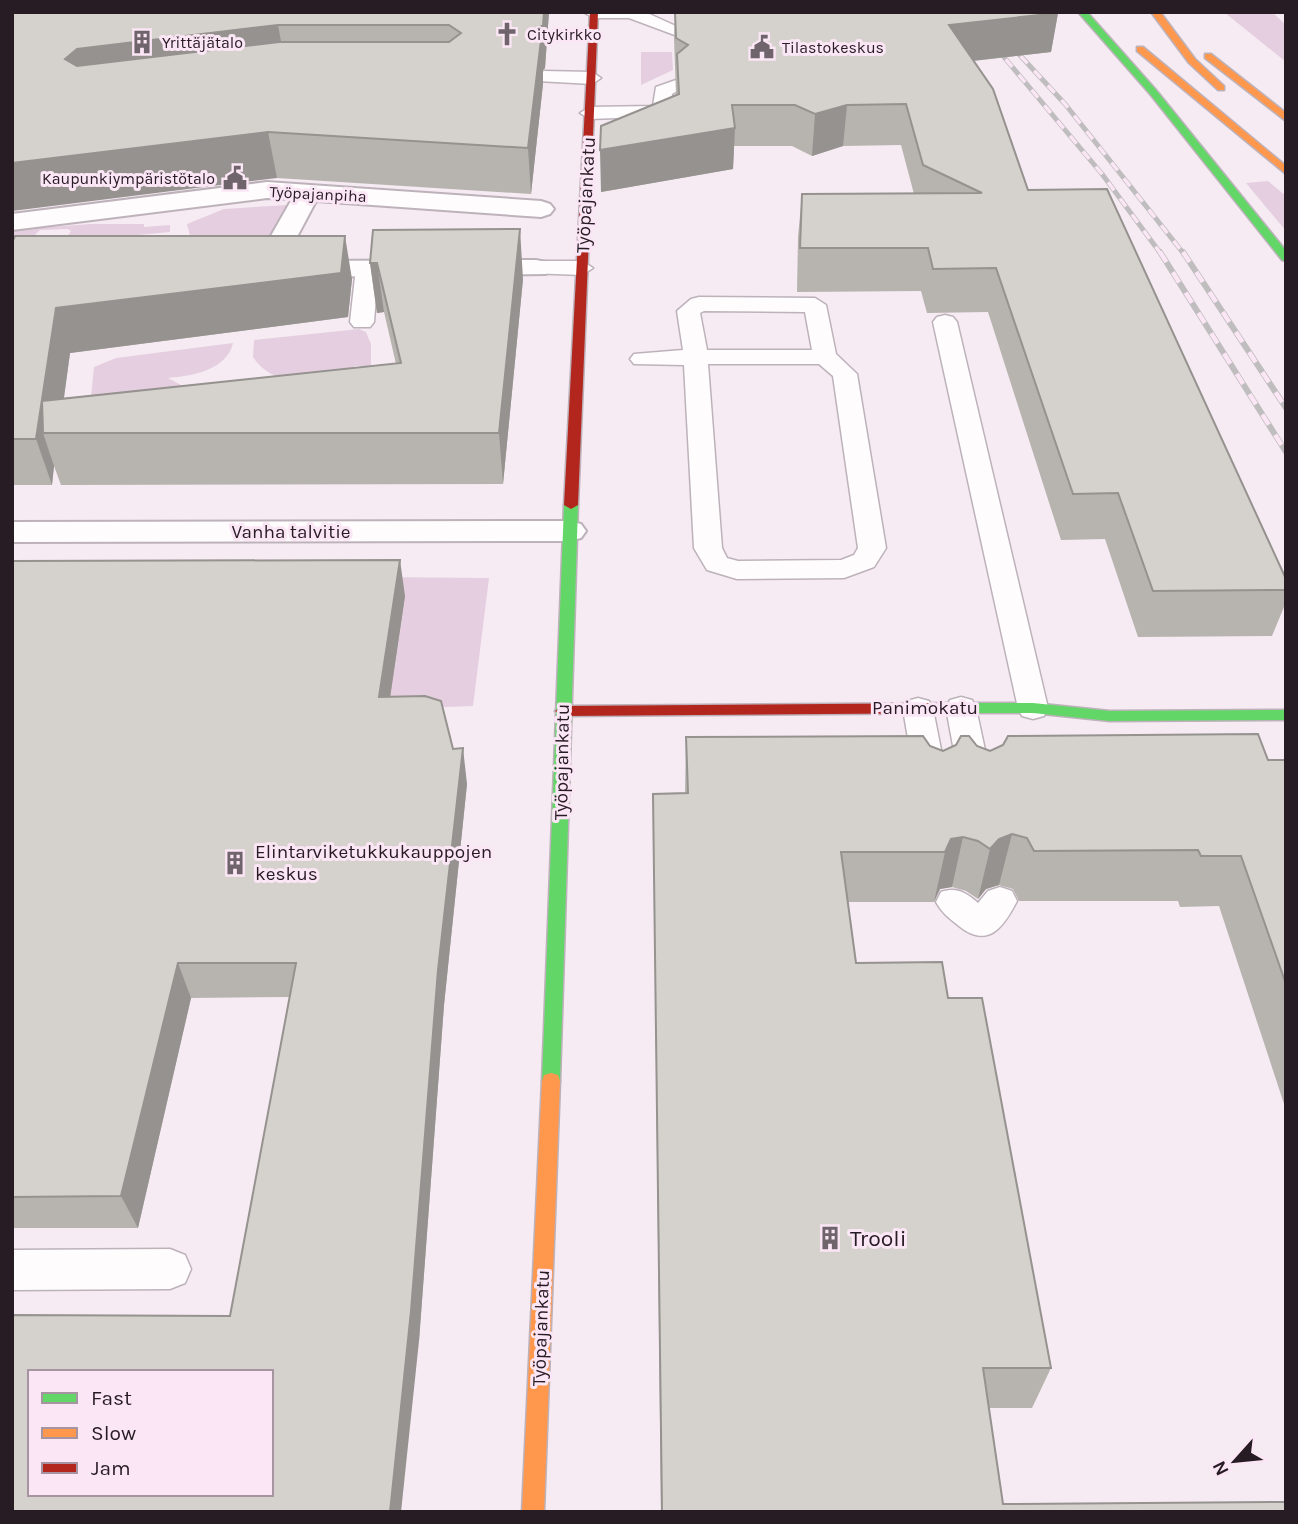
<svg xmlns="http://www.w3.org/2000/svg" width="1298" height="1524" font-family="Karla,sans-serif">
<rect width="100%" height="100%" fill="#f6ebf3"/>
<path fill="#e4cedf" d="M1224,12H1272L1286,25V62Z
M641,52H672L673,70L641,85Z
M1268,181L1286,196V231L1246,183Z
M287,205L261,258H196L187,224L224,209Z
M90,224H144V227L170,225V232L64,242L71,231L68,229L40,230L12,257V230Z
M359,329L366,332L371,344V366H354L356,375C320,380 277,392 253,357L254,340Z
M233,343C227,370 192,376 168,378L190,390L88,427L94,367L116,358Z
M373,577L489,578L473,706L389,709Z"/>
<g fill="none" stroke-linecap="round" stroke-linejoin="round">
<g stroke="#bdb2ba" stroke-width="3">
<path id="lane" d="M645,12L689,32L680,37L629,18H594L585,13Z
M544,71L592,72L601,78L592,84L537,81L535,77Z
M676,80L685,86L672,94L670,116L590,119L580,113L590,107L653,106L656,87Z
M367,261L378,268L374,322L370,327H354L350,322L356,268Z
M536,261H582L593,268L582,275L528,273L525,268Z
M699,297L815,298L826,305L836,354L857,374L886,548L874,567L844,578L737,579L707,570L694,548L684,365L634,364L630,359L634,354L683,350L677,311L691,299ZM704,311L805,312L812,350H707L700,313ZM708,364H819L833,376L858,548L854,555L841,560L738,561L727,558L722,548Z
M945,315L953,317L957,322L1048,708L1044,716L1033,719L1022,716L1018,708L933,322L937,317Z
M961,697L972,700L976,708L991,778L986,786L975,790L964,786L959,778L946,708L950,700Z
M918,698L929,701L933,709L947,780L942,788L931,792L920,788L915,780L903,709L907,701Z
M1000,887L1012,891L1017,901C1003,928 988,949 959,926C949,918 942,913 936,902L941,892C957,887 965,892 978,903L988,891Z
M170,1249L185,1255L191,1269L185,1283L170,1289L12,1290V1250Z"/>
</g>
<g stroke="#bdb2ba" stroke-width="4">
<path id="street" d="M267,182L541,201L550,204L554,209L550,214L541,217L316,201L280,269L276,275H256L252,269L292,199L267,198L12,230V214Z
M536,260L546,262L550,268L546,274L297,277L287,275L283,269L287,263L297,261Z
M569,521L581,524L586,531L581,538L569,541L12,542V522Z"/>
</g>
<g stroke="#bdb2ba" stroke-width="3">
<path id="fast" d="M1078,12H1087L1156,90L1286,251V261L1282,260L1150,94Z
M571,501L578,505L560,1081L558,1087L551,1089L544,1087L542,1081L564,505Z
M956,703H1033L1110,711L1286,710V720L1110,721L1033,713H956L948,708Z"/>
</g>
<g stroke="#bdb2ba" stroke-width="3">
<path id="slow" d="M1151,12H1160L1195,59L1224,86V90H1218L1189,63Z
M1137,47H1143L1286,166V174L1137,51Z
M1205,54H1211L1286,113V121L1205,58Z
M551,1073L558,1075L560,1081L544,1512H522L542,1081L544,1075Z"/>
</g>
<g stroke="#bdb2ba" stroke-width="3">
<path id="jam" d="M590,12H598L578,505L571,509L564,505Z
M956,703L964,708L956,713L563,716L555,711L563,706Z"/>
</g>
<use href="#lane" fill="#fefcfd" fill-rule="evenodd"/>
<use href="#street" fill="#fefcfd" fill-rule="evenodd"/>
<use href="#fast" fill="#63d668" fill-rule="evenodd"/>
<use href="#slow" fill="#ff974d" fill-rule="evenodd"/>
<use href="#jam" fill="#b3261e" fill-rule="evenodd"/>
<g stroke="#c0bdbf" stroke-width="5">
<path id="rail-far1" d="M980,12L1065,104L1184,254
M993,44L1102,174L1161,254"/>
</g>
<g stroke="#c0bdbf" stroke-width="6">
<path id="rail" d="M1160,252L1286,452
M1183,252L1286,408"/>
</g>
<use href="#rail-far1" stroke="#fbe6f5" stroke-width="3.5" stroke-dasharray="10" stroke-linecap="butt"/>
<use href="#rail" stroke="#fbe6f5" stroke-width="4.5" stroke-dasharray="12" stroke-linecap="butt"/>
</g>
<path fill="#b7b4af" d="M12,12H549L545,68L543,70V84L531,194L277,178Z
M675,12H1057L1058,13L1051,52L974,61L1028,190L1286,579V602L1272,636L1138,637L1105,539L1061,540L988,312L927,313L921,291L797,292L798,237L802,194H914L901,145L843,146L812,156L792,146H734L733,169L601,192L676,95L674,38Z
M12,242L352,279L348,317L70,353L64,398L396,364L384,312L377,313L370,263L523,279L503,484L61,485L54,466L52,485H12Z
M12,561L405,596L390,697L453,749L467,784L444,1005L419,1341L230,1316L290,997L191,998L138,1228H12Z
M686,737L930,746L943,751L977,746L990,751L1286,760V1110L1219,906L1180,907L1178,901H1019L1013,889L999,885L986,889L978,899L966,891L952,887L940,889L934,902H847L856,963L948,998L1051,1368L1032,1408H989L1003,1504L1286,1512H661L653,794L685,793Z"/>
<path fill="#95928f" d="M544,12H549L545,68L543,70V84L531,194L528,148L530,33Z
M1058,13L1051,52L943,64L949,25Z
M278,25L286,68L89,93L65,59L77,49Z
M847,105L843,146L812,156L815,114Z
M735,128L733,169L601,192L600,150Z
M268,132L277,178L12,211V163Z
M520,229L523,279L503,484L499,433Z
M345,236L352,279L348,317L70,353L59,433H43L54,466L52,485L36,439L56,308Z
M370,263H377L384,312L377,313Z
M400,560L405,596L385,732L379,697Z
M463,748L467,784L444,1005L419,1341L401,1512H390L438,970Z
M1012,834L999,885L986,889L978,899L990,849L999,839Z
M963,837L952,887L940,889L934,902L945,852L951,839Z
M178,963L191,998L138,1228L121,1196Z"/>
<path fill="#d5d1cc" stroke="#95928f" stroke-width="2" fill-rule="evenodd" d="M12,12H544L543,25L530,33L532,38L541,40L528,148L268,132L12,163ZM278,25H449L461,33L449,42H279L77,66L65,59L77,49Z
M675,12H1057L1058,13L949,25L993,89L1028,190L1107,189L1286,579V590L1153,591L1118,493L1073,494L996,268L933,269L928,248H800L802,194L982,193L923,165L906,104L847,105L815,114L795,105H732L735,128L600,150L601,126L679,94L677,54L688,45L676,38Z
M520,229L499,433H43L42,401L401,363L377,263H370L373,230Z
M15,236H345L341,273L56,308L36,439H12V242Z
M400,560L379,697L425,696L441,701L453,749L463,748L438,970L411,1311L390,1512H12V1315L230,1316L296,963H178L121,1196L12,1197V561ZM30,1372H271V1494H30Z
M1258,734L1268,760H1286V984L1241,856H1201L1198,850L1034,851L1027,838L1012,834L999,839L990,849L978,841L963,837L951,839L945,852H841L856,963L942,962L948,998H982L1051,1368H983L1003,1504L1286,1502V1512H662L653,794L688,793L686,737L923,736L930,746L943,751L956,745L961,736H969L977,746L990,751L1003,745L1008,736Z"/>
<defs>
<g id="church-bare" transform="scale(1.89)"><path d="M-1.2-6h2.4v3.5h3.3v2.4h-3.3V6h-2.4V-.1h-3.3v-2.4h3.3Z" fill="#6f646c" stroke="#fbe6f5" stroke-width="2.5" paint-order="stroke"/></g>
<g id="building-bare" transform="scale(1.89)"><path d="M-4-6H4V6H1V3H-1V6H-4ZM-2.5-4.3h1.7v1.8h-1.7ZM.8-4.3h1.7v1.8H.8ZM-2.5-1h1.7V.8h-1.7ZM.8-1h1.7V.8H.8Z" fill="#6f646c" stroke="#fbe6f5" stroke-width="2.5" paint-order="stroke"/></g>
<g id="civic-bare" transform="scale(1.89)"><path d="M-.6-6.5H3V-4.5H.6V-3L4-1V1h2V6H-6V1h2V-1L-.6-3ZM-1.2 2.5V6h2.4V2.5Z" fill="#6f646c" stroke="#fbe6f5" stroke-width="2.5" paint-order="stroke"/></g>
</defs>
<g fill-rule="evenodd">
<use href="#church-bare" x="507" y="34"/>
<use href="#building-bare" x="142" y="42"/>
<use href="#civic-bare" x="762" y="47"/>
<use href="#civic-bare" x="235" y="178"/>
<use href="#building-bare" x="235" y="863"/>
<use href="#building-bare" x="830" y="1238"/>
</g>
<g text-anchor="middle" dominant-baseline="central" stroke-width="6" stroke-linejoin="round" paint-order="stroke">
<g font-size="16" fill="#271b24" stroke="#fbe6f5" text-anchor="start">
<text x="527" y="34">Citykirkko</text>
<text x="162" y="42">Yrittäjätalo</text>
<text x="782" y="47">Tilastokeskus</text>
<text x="215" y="178" text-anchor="end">Kaupunkiympäristötalo</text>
</g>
<g font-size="16" fill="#271b24" stroke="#fbe6f5">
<text transform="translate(318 194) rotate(3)">Työpajanpiha</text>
</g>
<g font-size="19" fill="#271b24" stroke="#fbe6f5">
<text transform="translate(586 195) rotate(-87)">Työpajankatu</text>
<text x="291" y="532">Vanha talvitie</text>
<text x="925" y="708">Panimokatu</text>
<text transform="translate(562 762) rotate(-89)">Työpajankatu</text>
<text transform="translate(541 1328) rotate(-88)">Työpajankatu</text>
</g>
<g font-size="19" fill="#271b24" stroke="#fbe6f5" text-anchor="start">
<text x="255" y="852">Elintarviketukkukauppojen<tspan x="255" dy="22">keskus</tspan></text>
</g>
<g font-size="23" fill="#271b24" stroke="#fbe6f5" text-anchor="start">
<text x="850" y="1238">Trooli</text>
</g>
</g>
<rect width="1298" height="1524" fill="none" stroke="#271b24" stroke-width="28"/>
<rect x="28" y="1370" width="245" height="126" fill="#fbe6f5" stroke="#a695a1" stroke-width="2"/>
<rect x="42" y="1393" width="35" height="10" fill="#63d668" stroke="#a695a1" stroke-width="2"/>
<text x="91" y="1405" font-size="21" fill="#271b24">Fast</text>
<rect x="42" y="1428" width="35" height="10" fill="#ff974d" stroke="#a695a1" stroke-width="2"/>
<text x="91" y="1440" font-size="21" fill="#271b24">Slow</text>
<rect x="42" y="1463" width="35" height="10" fill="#b3261e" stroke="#a695a1" stroke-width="2"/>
<text x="91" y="1475" font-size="21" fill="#271b24">Jam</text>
<g transform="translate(1235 1461) rotate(243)" stroke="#fbe6f5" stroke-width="5" paint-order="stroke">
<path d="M0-5L12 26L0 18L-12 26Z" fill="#271b24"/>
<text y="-10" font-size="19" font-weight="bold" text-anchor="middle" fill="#271b24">N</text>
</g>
</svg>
